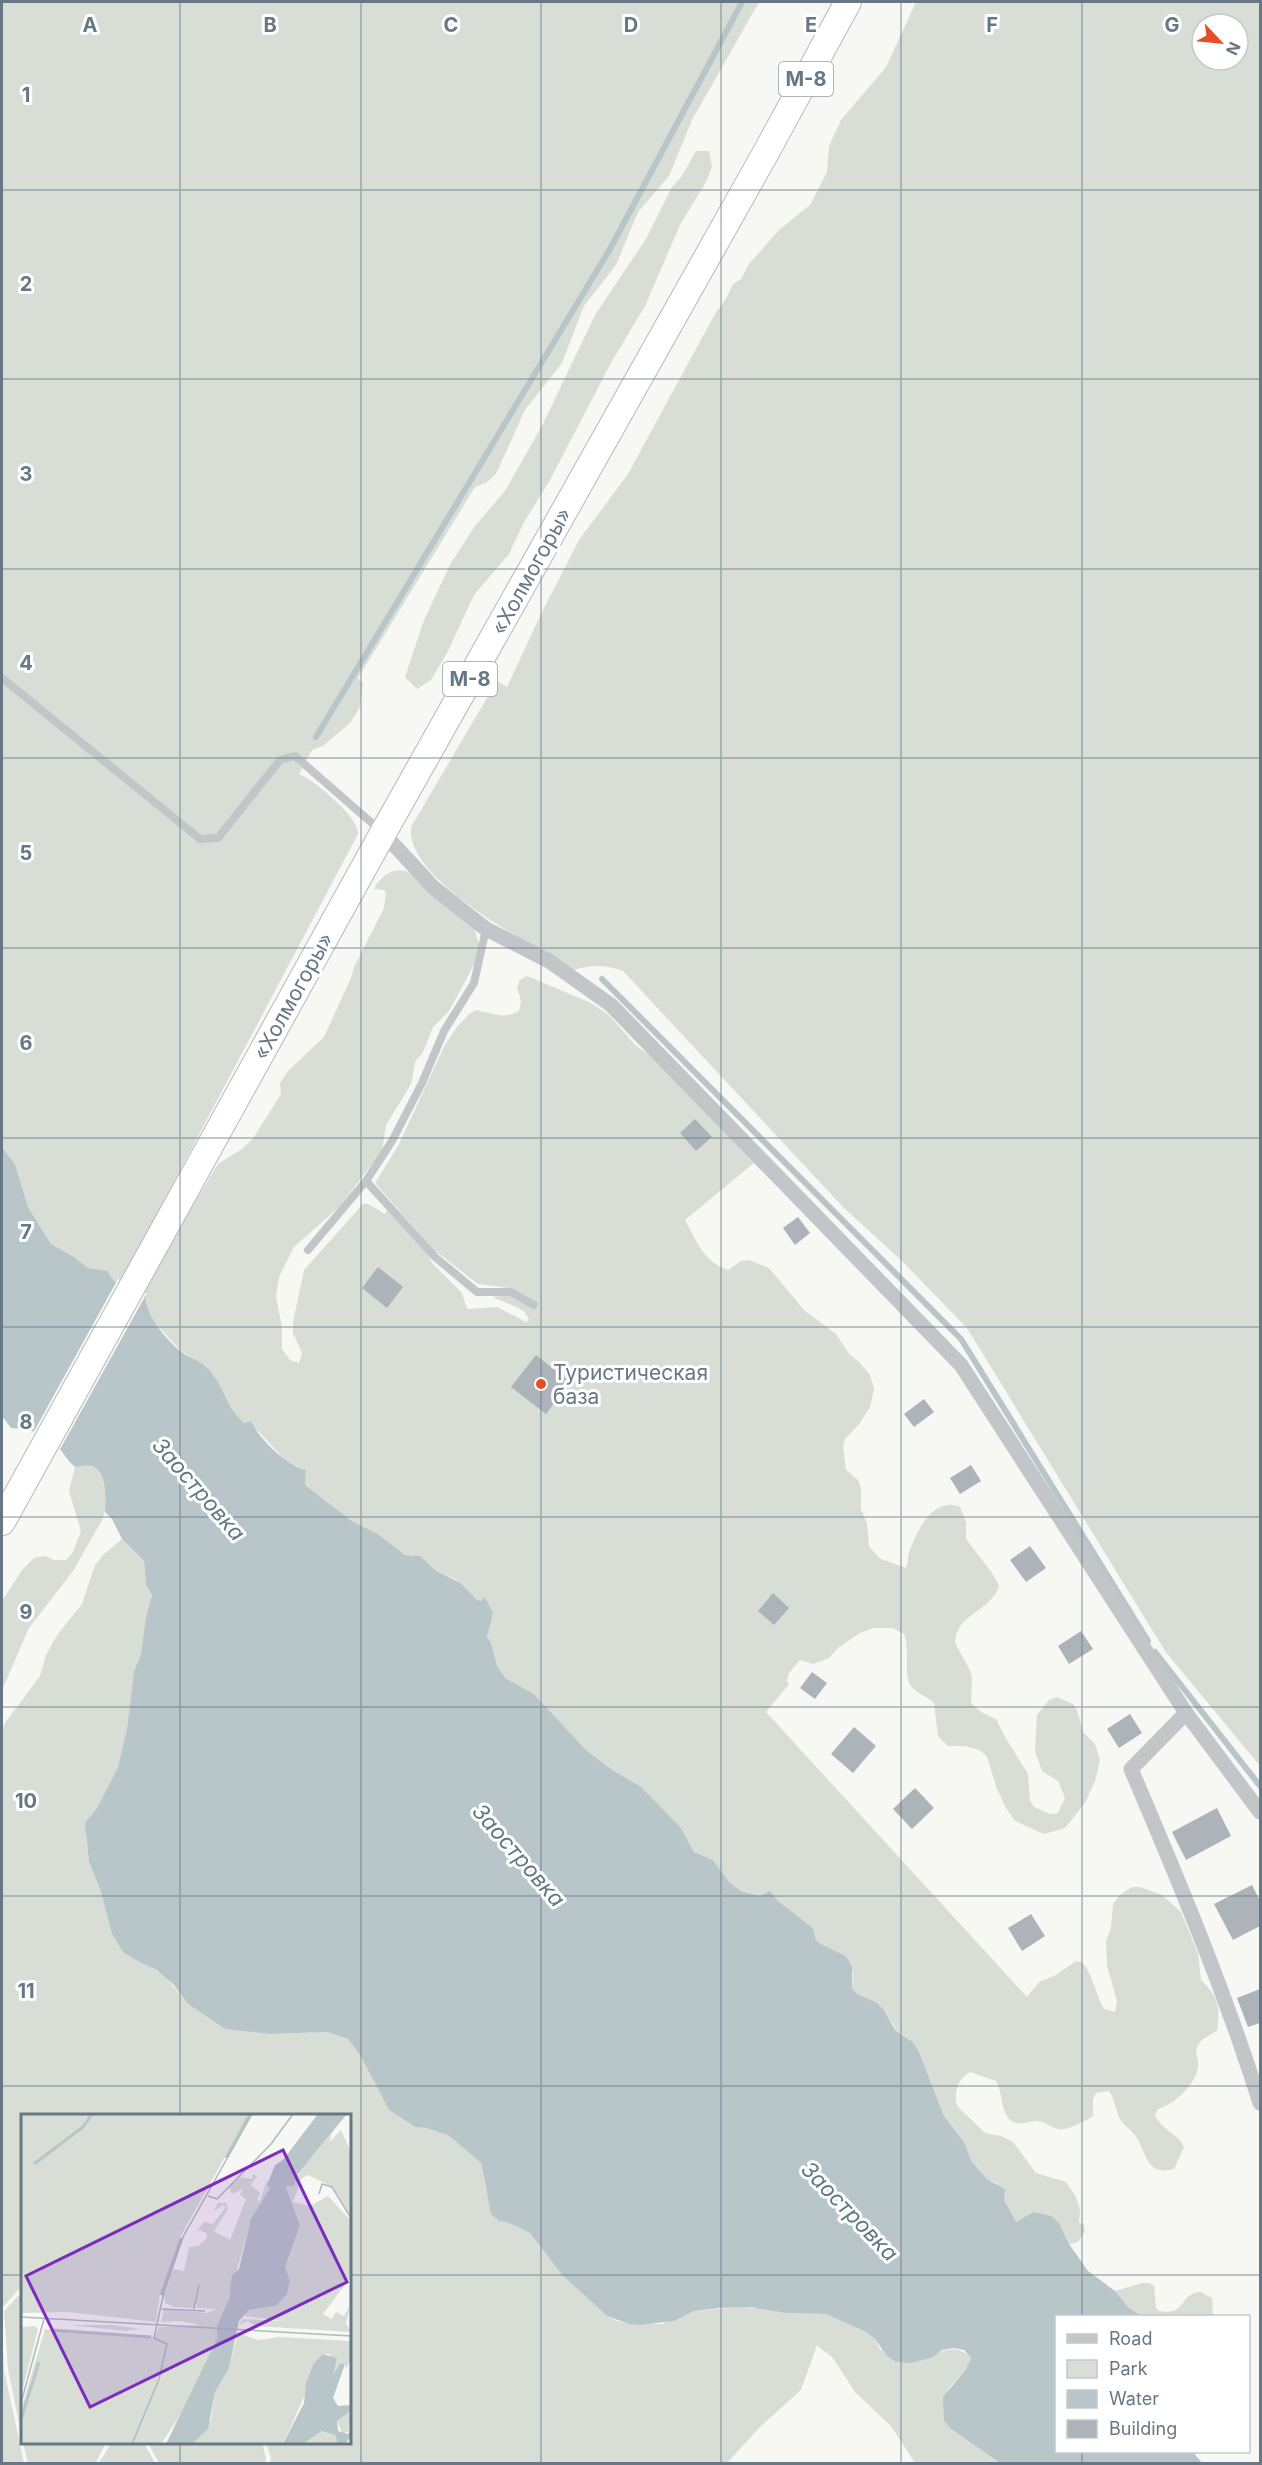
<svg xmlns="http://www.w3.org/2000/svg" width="1262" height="2465" font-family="Inter,sans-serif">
<rect width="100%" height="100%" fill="#f7f7f4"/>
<path fill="#d8ded5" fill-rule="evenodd" d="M2,2H759L692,120L669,176L638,212L616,265L584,306L562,363L525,410L496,474L487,482L475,487L358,678L363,684L360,707L350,723L323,746L312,750L299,774C314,780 360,818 358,834L158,1212L159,1217L181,1225L218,1164L242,1149L254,1137L281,1094L280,1083L288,1071L324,1037L351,978L354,967L384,908L386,893L384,890L374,889C381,876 392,867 408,872L474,927L479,945L476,960L466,980L449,1011L433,1027L423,1052L415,1062L412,1081L407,1091L386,1125L382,1151L339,1207L294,1247L279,1277L276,1296L282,1328V1349L290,1360L299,1363L302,1353L293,1333V1322L304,1270L363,1204H368L385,1214L387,1210L427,1253L432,1263L462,1293L467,1309L497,1307L526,1322L529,1319L524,1311L514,1306L492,1297L510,1295L530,1307L538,1308V1304L509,1288L478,1284L433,1249L375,1183L398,1146L445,1045L457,1027L469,1014L476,1010C492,1013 504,1020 519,1011L521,1001L517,987L520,980L527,976L591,1003L610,1016L636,1046L656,1059L755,1162L685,1220C697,1241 702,1261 728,1270L741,1261L749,1260L769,1268L804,1310L836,1334L850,1355L860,1363L870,1375L874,1389L870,1407L860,1423L845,1439L843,1446L846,1470L858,1480L861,1488V1509L867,1523L869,1547L881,1559L906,1568C909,1562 907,1556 910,1550C917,1530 934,1496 960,1507L966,1522V1539L992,1573L999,1586C991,1612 956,1613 955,1643L970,1670L972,1678L971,1703L981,1712L996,1719L1005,1737L1028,1774L1030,1801L1034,1807L1050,1814L1058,1813L1065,1798L1058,1781L1042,1771L1035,1751L1037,1715L1049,1700L1057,1697L1073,1704L1077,1710L1083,1732L1095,1744L1100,1760L1095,1781L1085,1803L1065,1828L1044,1834L1015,1821L1006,1808L997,1789L987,1757C978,1745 962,1746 948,1746L938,1736L934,1703C928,1697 916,1693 911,1686C903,1675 910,1648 904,1634L892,1628H873L860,1633L839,1647L829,1658L813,1664L800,1660L789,1673L787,1681L789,1684L766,1712L1027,1997L1039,1982L1056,1975L1076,1961L1082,1962C1093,1975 1095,1993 1104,2009L1115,2012L1117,2001L1107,1966L1106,1941L1111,1928L1113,1904L1120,1895L1132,1887H1140L1162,1895L1181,1912L1198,1953L1201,1980C1219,1997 1220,2006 1217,2031C1210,2035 1202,2038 1198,2045C1194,2052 1198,2056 1198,2063C1200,2081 1174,2105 1158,2109L1155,2115C1161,2130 1178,2133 1184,2147L1174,2169C1147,2176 1147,2155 1137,2138C1133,2131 1126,2127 1121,2121C1115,2111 1116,2100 1109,2091L1096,2093L1093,2099V2116C1088,2120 1069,2129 1064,2129C1054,2131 1046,2121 1037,2121C1029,2121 1018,2127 1010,2120C1000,2109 1003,2093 996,2081L970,2072C959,2079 955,2088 956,2102L958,2107L985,2133L1001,2136L1013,2142L1036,2173L1066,2182L1076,2197L1080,2209L1079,2222L1084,2225L1085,2231L1078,2242L1069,2244L1059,2224L1033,2212L1016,2222L1009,2213L996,2183L987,2179L972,2162L964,2142L944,2116L919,2052L913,2042L896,2030L884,2010L876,2002L857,1994L852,1988L853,1974L846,1956L821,1944L816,1940L813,1928L778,1901L770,1892L760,1896L741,1891L730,1883L713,1860L694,1852L684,1834L640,1786L614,1771L586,1750L534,1694L504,1678L497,1666L491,1644L487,1637L491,1618L486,1598L481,1601C471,1598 468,1588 460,1582C452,1576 441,1575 434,1570C422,1562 421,1554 405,1555L378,1534L352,1521L305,1485L306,1470L288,1463L259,1432L236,1416L230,1408L214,1375L206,1366L181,1351L168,1337L149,1316L142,1296C130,1290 113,1284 108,1271L88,1268L74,1257L51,1244L28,1207L15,1164L2,1147Z
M916,2H1260V1766L1165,1651L967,1328L901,1260L844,1208L623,971C604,964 592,965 573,970C533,944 405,881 411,827L497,681L507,687L541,614L579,540L628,474L716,312L726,299L733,284L741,279L749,264L779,230L810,205L827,172L829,146L841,120L886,67ZM1202,24H1238V60H1202Z
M696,151H709L712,167L706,182L680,225L645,306L612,361L550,480L523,524L509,554L474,595L447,653L431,680L417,689L405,677L424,620L451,563L475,526L505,491L543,424L595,315L646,239L672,187L682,176Z
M85,1464L99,1470L105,1478V1512L101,1522L73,1571L29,1628L2,1690V1601L22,1570L34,1558L45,1556L54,1560H66L73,1552L81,1531L69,1491L75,1467Z
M122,1539L144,1561L146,1585L152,1597L146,1616L141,1654L134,1671L127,1728L118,1767L97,1808L91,1815L86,1835L89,1862L101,1892L112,1934L123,1951L141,1963L157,1970L166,1977L188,2004L225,2029L269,2034L327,2032L348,2039L360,2055L389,2110L415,2127L426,2128L448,2135L481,2163L486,2192L499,2221L509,2223L530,2233L562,2275L607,2316L617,2321L629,2324H662L694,2311L742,2307L764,2308L785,2313L826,2314L866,2332L875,2339L880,2349L912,2363C933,2358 952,2338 971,2358L966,2369L948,2389L944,2421L951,2429L1000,2463H915L891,2426L855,2392L833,2358L817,2345L801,2390L760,2427L727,2463H270L271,2457L266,2443L350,2442V2116H22V2286L2,2308V1731L5,1723L40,1676L46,1655L58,1634L82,1604L95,1565L103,1555Z
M1142,2283H1150L1154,2286L1156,2308L1159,2311C1188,2316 1178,2293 1201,2292L1212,2298L1213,2316H1142L1129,2308L1115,2291Z
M22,2292V2439L8,2369L4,2311Z
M2,2329L4,2370L24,2463H2Z
M23,2443V2442L106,2443L95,2464L28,2463Z
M111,2443H144L155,2463H99Z
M148,2443H262L266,2458V2463H159Z"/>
<path fill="#b8c6c9" d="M2,1147L15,1164L28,1207L51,1244L74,1257L88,1268L108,1271C112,1284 130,1290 142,1296L146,1295C142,1313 171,1346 186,1355C195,1360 205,1363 212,1373C225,1390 227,1410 245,1423L251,1421C258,1438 288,1467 306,1470L305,1485L352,1521L378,1534L405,1555L420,1556L436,1571L461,1583L476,1599L481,1601L485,1597L493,1613L487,1637L491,1643L497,1666L505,1678L534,1694L586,1750L614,1771L640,1786L681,1828L694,1852L713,1860L730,1883L741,1891L760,1896L770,1891L778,1901L813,1928L816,1940L821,1944L846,1956L852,1967V1988L857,1994L876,2002L884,2010L895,2030L913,2042L919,2052L944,2116L964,2142L972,2162L987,2179L1005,2189L1004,2200L1016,2222L1033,2212L1051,2216L1059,2223L1069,2244L1088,2271L1115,2291L1129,2308L1142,2316H1056V2452H1193L1202,2463H1000L951,2429L944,2421L943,2397L966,2369L971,2358L964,2350L954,2348L942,2350L933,2357L912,2363L896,2362L887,2356L875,2339L866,2332L826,2314L785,2313L752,2307L719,2308L694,2311L674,2321L640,2325L629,2324L607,2316L562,2275L530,2233L509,2223L499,2221L491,2214L481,2163L448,2135L426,2128L415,2127L389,2110L360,2055L348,2039L327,2032L269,2034L225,2029L188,2004L173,1984L157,1970L141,1963L123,1952L112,1934L101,1892L89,1862L85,1823L97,1808L118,1767L127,1728L134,1671L141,1654L146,1616L152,1596L146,1585L144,1561L122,1539L112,1519L105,1512C106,1489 108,1458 75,1467C68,1461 64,1454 59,1448C45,1433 30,1429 11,1428L2,1416Z"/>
<path fill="#f7f7f4" d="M118,1279L138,1292L147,1293L58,1453L33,1433Z"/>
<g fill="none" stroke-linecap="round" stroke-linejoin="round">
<path stroke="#b8c6c9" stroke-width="6" d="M316,737L610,249L742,2
M602,979L961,1339L1148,1641
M1155,1652L1260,1786"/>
</g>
<path fill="#acb3b9" d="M695,1119L712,1137L696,1151L680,1133Z
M798,1217L810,1233L795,1245L783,1228Z
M378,1267L403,1287L387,1308L362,1288Z
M536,1355L570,1382L546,1414L511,1387Z
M924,1399L934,1412L914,1427L904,1414Z
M971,1465L981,1481L960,1494L950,1478Z
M1030,1546L1046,1568L1026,1582L1010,1560Z
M773,1593L789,1608L774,1625L758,1611Z
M1081,1631L1093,1649L1069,1664L1058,1646Z
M812,1672L827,1683L815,1699L800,1688Z
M1130,1714L1142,1733L1119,1748L1107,1729Z
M854,1727L876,1746L853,1773L831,1754Z
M915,1788L934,1808L912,1829L893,1809Z
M1217,1808L1231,1836L1186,1860L1172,1832Z
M1252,1885L1260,1901V1926L1233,1940L1214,1904Z
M1031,1914L1045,1936L1022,1951L1008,1928Z
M1260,1989V2023L1248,2027L1237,1998Z"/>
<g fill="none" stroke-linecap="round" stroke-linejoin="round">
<g stroke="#b5b9bc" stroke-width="28">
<path id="trunk" d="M2,1522L383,833L764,156L848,2"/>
</g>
<path stroke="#c2c6c9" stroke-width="8" d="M2,678L200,839L218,838L280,760L295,756L381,831
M366,1181L435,1257L477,1292H511L534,1305
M308,1250L366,1181L392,1141L422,1083L444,1031L474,983L486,929"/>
<path stroke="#c2c6c9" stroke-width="15" d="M383,833L434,888L486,929L549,961L611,1005L961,1365L1186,1713L1260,1812
M1186,1713L1131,1769C1178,1879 1224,1989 1260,2103"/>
<use href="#trunk" stroke="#fff" stroke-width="26"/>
</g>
<path fill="none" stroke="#667885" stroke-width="1.5" stroke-opacity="0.55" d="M180,2V2116M361,2V2464M541,2V2464M721,2V2464M901,2V2464M1082,2V2316M2,190H1260M2,379H1260M2,569H1260M2,758H1260M2,948H1260M2,1138H1260M2,1327H1260M2,1517H1260M2,1707H1260M2,1896H1260M2,2086H1260M2,2275H22M350,2275H1260M180,2442V2464M1082,2452V2464"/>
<circle fill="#e54d26" stroke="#fff" stroke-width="2" cx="541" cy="1384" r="6"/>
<g text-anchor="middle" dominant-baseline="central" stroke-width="6" stroke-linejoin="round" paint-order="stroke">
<g fill="#fff" stroke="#94a0aa" stroke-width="1.5">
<rect x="779" y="62" width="54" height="34" rx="4.5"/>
<rect x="443" y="662" width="54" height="34" rx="4.5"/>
</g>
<g font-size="20" font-weight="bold" fill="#667885">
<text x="806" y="79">М-8</text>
<text x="470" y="679">М-8</text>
</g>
<g font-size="21" fill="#667885" stroke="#fff">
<text transform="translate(531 571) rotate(-61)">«Холмогоры»</text>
<text transform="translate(293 996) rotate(-61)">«Холмогоры»</text>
</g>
<g font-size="21" fill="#667885" stroke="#fff" text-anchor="start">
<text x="553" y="1372">Туристическая<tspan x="553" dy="24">база</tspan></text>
</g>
<g font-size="22" font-style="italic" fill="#617a81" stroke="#fff">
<text transform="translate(199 1489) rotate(49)">Заостровка</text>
<text transform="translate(519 1855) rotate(49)">Заостровка</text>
<text transform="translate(850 2211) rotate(46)">Заостровка</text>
</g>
</g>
<g transform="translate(21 2114)">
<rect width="330" height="330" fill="#f7f7f4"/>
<path d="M0,0H228L158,125L139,179L135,208L47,198L0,199ZM320,16L330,38V102L312,73L287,61L281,64L272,88L289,92L307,82L330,107V163L302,200L311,205L315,198L323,202L330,189L325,209L330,218L235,212L227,207L218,211L222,205L262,207L223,202L228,196L255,192L266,182L269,166L264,153L279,111L265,73H271L276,61L311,19L308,29ZM232,60L236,62L230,71L239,79L236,86L239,87L246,66L249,74L229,110L196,225L167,289L140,330H0V296L24,215L134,223L138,213L179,211L160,207L140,208L143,195L186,199L195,195L176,194V188L173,194L153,193L144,189L143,181L152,155L163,157L168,133L177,132L186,124V119L177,116L183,108L192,110L205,93L202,91L193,97L197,89H205L207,95L193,117L209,126L225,85L219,81L222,75L211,80L208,73L219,63L231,65ZM49,211H91L119,215L105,217ZM13,212L17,215L0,282V213ZM217,219L237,226L259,223L330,227V254L328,249L325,255L324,250L312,262L309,240H302L262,330H171L190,306L194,278L208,254ZM330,297V316L322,320L316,307ZM301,317L314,321L317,330H282Z" fill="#d8ded5"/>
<path d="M297,0H326L276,61L273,72L265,73L279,111L264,153L269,166L266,181L255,192L228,196L218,207L208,254L194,278L187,315L171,330H145L196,225V212L208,185L211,161L218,155L230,105L249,74L246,71L254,51L262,46ZM302,240L316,244L312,261L319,250H324L312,284L317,292L330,291V297L316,307L317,317L327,320L330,316V323L324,330H317L314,321L301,317L282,330H262L283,289L285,269L293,249Z" fill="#b8c6c9"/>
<path fill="none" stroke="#b8c6c9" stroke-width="3" d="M205,44L229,0M13,50L62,13L71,0M140,181L160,124M30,216L130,223M0,305L18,248"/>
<path fill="none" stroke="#b0b9be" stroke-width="1.5" d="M298,80L301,70L311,73L330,104M187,82L196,85L250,30L272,0M141,195L184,197M173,195L178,171M0,203L330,222M0,289L23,205M111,330L138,265L146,230L133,224L143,178L162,123L231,0"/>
<path fill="#7b2cbf" fill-opacity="0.15" stroke="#7b2cbf" stroke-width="3" d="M262,36L326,168L69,293L5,162Z"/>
<rect width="330" height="330" fill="none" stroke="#667885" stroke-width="3"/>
</g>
<g font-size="20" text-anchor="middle" font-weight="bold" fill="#667885" stroke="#fff" stroke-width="6" stroke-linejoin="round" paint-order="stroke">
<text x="90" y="32">A</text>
<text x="270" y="32">B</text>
<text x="451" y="32">C</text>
<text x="631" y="32">D</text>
<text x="811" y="32">E</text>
<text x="992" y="32">F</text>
<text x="1172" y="32">G</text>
<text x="26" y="102">1</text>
<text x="26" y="291">2</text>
<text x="26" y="481">3</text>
<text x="26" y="670">4</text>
<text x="26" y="860">5</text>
<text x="26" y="1050">6</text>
<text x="26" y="1239">7</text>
<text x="26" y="1429">8</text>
<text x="26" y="1619">9</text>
<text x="26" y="1808">10</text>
<text x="26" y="1998">11</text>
</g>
<rect width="1262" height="2465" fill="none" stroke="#667885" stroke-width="6"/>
<rect x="1055" y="2315" width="195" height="138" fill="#ffffff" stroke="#c2c9ce" stroke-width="1.5"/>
<rect x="1067" y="2334" width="30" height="9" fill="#c2c6c9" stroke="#c2c9ce" stroke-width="1.5"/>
<text x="1109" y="2345" font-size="18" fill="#667885">Road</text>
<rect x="1067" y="2360" width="30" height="18" fill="#d8ded5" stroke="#c2c9ce" stroke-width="1.5"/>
<text x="1109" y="2375" font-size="18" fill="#667885">Park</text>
<rect x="1067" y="2390" width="30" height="18" fill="#b8c6c9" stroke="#c2c9ce" stroke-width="1.5"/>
<text x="1109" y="2405" font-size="18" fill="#667885">Water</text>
<rect x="1067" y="2420" width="30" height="18" fill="#acb3b9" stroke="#c2c9ce" stroke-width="1.5"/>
<text x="1109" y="2435" font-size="18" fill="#667885">Building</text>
<g transform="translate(1220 42) rotate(116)"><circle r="28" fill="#ffffff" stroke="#c2c9ce" stroke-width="1.5"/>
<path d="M0-4.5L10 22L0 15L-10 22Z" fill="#e54d26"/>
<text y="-9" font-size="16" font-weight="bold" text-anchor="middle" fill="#667885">N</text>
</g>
</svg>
